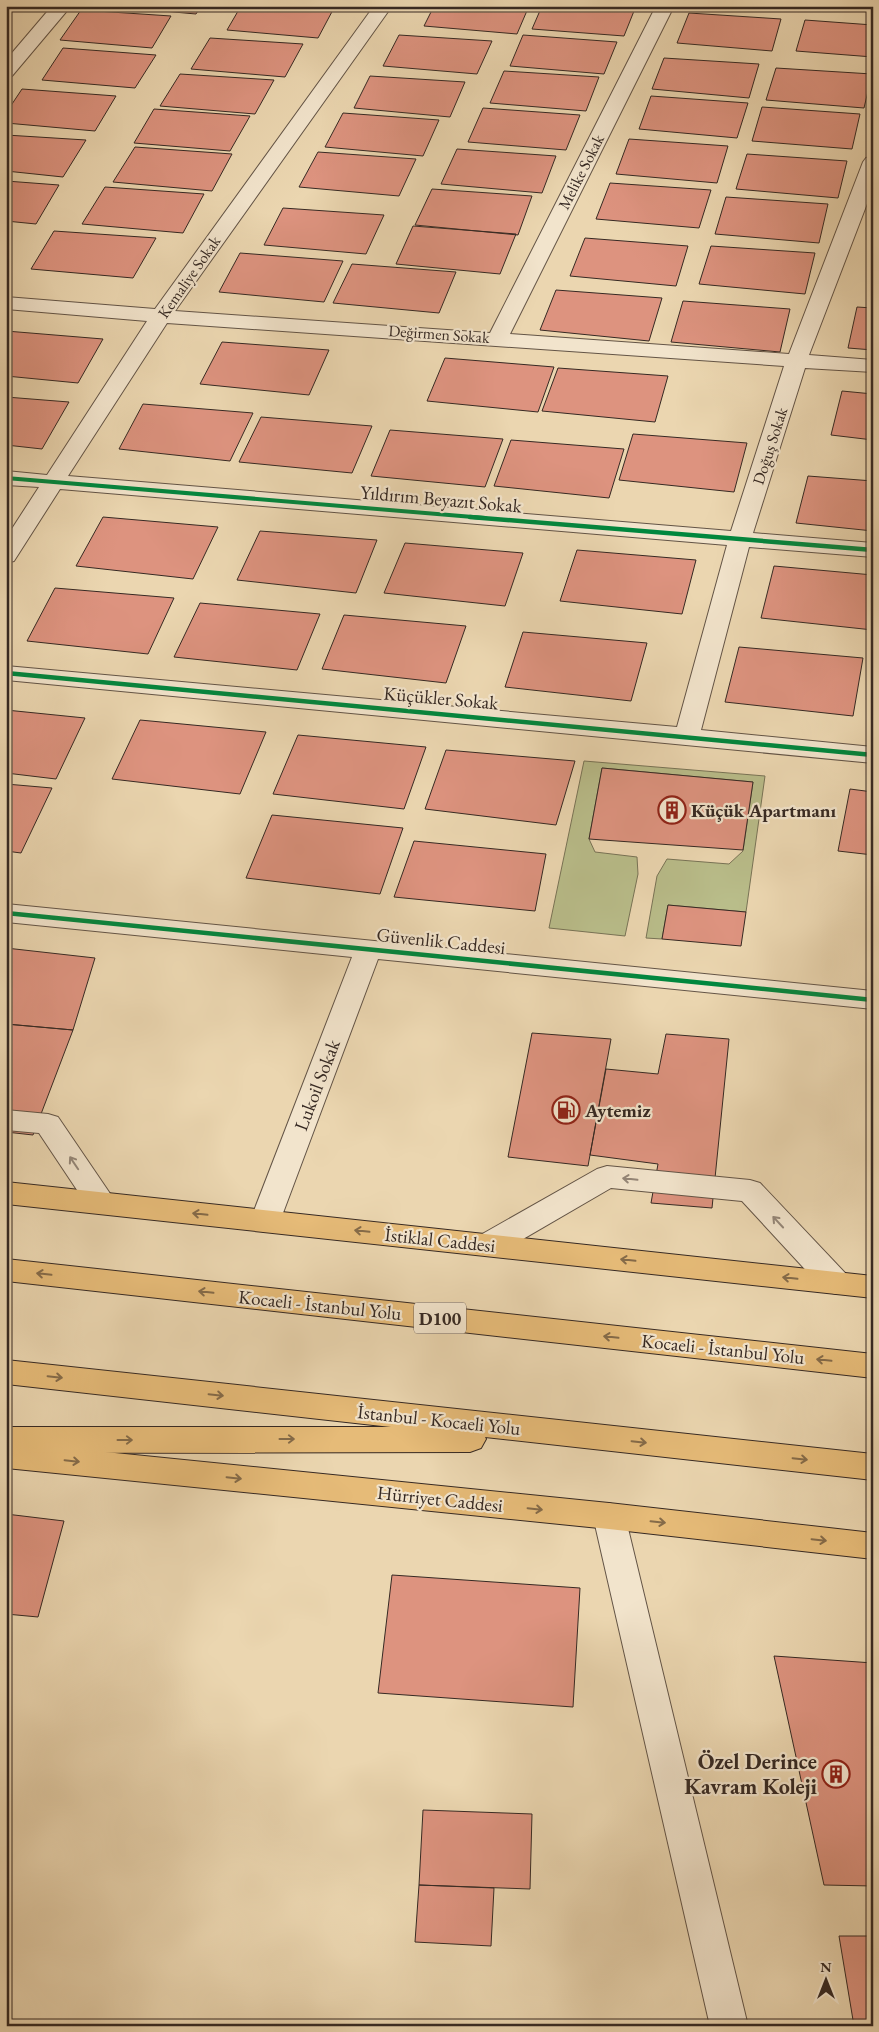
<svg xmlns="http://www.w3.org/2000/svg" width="879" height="2032" font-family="'EB Garamond',serif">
<rect width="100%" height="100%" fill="#ebd6b0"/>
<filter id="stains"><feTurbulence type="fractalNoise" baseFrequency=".004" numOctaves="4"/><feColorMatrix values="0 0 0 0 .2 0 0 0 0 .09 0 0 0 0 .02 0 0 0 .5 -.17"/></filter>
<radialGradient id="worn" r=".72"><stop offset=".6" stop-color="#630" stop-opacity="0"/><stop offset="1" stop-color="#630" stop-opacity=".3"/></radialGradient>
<path fill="#b9bd8a" stroke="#787356" d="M584,761L765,776L746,912L668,905L662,939L646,938L657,876L667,859L729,864L743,851L753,782L602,768L589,839L595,852L637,857L638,874L625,936L549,928Z"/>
<path fill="#dd937f" stroke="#362923" d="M107,6H201L196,14Z
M241,6H335L318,38L227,30Z
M434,6H529L517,34L424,26Z
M542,6H636L624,36L532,29Z
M81,10L171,16L152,48L60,40Z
M689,13L781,19L772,51L677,43Z
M805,20L873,25V57L796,51Z
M399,35L492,41L477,74L383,66Z
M523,35L617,42L604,74L510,66Z
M210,38L303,44L285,77L191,69Z
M63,48L156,55L135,88L42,80Z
M664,58L759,64L749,98L652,89Z
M776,68L872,74L864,108L766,100Z
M504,71L599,77L586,111L490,103Z
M180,74L274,80L255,114L160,106Z
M370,76L465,82L450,117L354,108Z
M22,89L116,96L95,131L6,123V113Z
M651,96L748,103L737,138L639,129Z
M762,107L860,114L852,149L752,141Z
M483,108L580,115L566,150L468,142Z
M154,109L250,116L230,151L134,143Z
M343,113L439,120L423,156L325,147Z
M6,135L86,140L63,177L6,171Z
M629,139L728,146L717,183L616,174Z
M135,147L232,154L212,191L113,182Z
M457,149L556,156L542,193L441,184Z
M318,152L416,159L399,196L299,187Z
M747,154L847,161L838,198L736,189Z
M6,181L59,185L36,224L6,221Z
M610,183L711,190L699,228L596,219Z
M105,187L204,194L183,233L82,224Z
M432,189L532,196L518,235L415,225Z
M726,197L828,204L819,243L715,234Z
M283,208L384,215L366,254L264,245Z
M413,226L516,234L500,274L396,264Z
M54,231L156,238L133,278L31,269Z
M585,238L688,246L676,286L570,276Z
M711,246L815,253L805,294L699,284Z
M240,253L343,261L324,302L219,292Z
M352,264L456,272L439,313L333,303Z
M556,290L662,298L649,341L540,330Z
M683,301L790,309L780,352L671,342Z
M857,307L873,308V350L848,348Z
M6,331L103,339L78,383L6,376Z
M222,342L329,350L309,395L200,384Z
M445,358L554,367L538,412L427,401Z
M558,368L668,376L655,422L542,411Z
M842,391L873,394V440L831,435Z
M6,397L69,402L42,449L6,445Z
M143,404L253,413L230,461L119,449Z
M261,417L372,426L352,473L239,462Z
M390,430L503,439L485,487L371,476Z
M633,434L747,443L734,492L619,480Z
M511,440L624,449L609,498L494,486Z
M808,476L873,481V531L796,523Z
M103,517L218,527L193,579L76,566Z
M260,531L377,540L356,593L237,580Z
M405,543L523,553L505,606L384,593Z
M577,550L696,560L682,614L560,601Z
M774,566L873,575V630L761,618Z
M55,588L174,598L148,654L27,641Z
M200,603L320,614L297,670L174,657Z
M344,615L466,626L446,683L322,669Z
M523,632L647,643L631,701L505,687Z
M739,647L863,658L853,716L725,702Z
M6,710L85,718L56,779L6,773Z
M140,720L266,732L240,794L112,779Z
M298,735L426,747L404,809L273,794Z
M446,750L575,761L556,825L425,809Z
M602,768L753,782L743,850L589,839Z
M6,784L52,788L21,853L6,851Z
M850,789L873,792V855L838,851Z
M272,815L403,828L380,894L246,878Z
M414,841L546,854L535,911L394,897Z
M668,905L746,912L741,946L662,939Z
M6,948L95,958L73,1030L6,1024Z
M6,1024L73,1030L33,1135L6,1132Z
M532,1033L611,1039L588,1166L508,1157Z
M666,1034L729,1039L712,1208L651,1203L658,1164L590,1155L606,1069L658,1074Z
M6,1514L64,1521L38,1617L6,1614Z
M392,1575L580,1588L573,1707L378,1693Z
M774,1656L873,1663V1886L824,1885Z
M423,1810L532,1814L530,1889L419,1885Z
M419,1885L494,1888L491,1946L415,1942Z
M839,1936H873V2026H854Z"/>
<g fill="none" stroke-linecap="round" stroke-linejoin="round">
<g stroke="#635446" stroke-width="2">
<path id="minor" d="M52,6H71L12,76L6,77V60Z
M374,6H392L175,311L490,333L656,6H674L510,334L789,354L863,162L866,158L873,156V188L809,355L873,360V372L805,368L753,533L873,543V557L749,547L701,730L873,747V763L6,680V666L677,727L727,545L60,489L14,561L6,563V538L39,487L6,485V471L47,475L147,321L6,309V297L155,309ZM167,323L784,366L731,531L68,476Z
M6,904L873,991V1009L378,959L280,1221L275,1229L265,1232L255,1229L250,1221L352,957L6,922Z
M6,1110L48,1114L58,1117L111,1195L116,1203L111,1211L101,1214L91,1211L39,1133L6,1130Z
M607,1166L750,1180L760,1183L847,1275L851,1283L847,1291L836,1294L825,1291L742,1201L611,1188L499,1253L488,1256L477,1253L473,1245L477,1237L597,1169Z
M609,1503L620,1507L625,1516L748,2026H710L593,1516L598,1507Z"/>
</g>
<g stroke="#362923" stroke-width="2">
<path id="major" d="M6,1182L873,1276V1298L6,1204Z
M6,1442L609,1503L873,1533V1559L609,1529L6,1468Z"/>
</g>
<g stroke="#362923" stroke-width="2">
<path id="highway" d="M6,1259L873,1354V1378L6,1281Z
M6,1360L873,1454V1480L485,1437L486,1439L481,1448L470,1452L6,1453V1427H391L6,1384Z"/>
</g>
<use href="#minor" fill="#f2e4cc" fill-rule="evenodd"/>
<use href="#major" fill="#e6bb78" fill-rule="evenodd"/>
<use href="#highway" fill="#e6bb78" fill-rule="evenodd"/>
<g stroke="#f2e4cc" stroke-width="6">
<path id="cycleway-far1" d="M6,478L485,518"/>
</g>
<g stroke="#f2e4cc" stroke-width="8">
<path id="cycleway" d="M470,517L873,550
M6,673L873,755
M6,913L873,1000"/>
</g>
<use href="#cycleway-far1" stroke="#00873e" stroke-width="4"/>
<use href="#cycleway" stroke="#00873e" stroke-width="4.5"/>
</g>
<defs><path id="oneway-shaft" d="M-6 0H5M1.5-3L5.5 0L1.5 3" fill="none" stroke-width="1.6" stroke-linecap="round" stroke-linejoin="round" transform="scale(1.25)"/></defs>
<g stroke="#948678">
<use href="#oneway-shaft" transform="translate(74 1163) rotate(-124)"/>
<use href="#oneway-shaft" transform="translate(630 1179) rotate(-174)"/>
<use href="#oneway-shaft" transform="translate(778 1222) rotate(-133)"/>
</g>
<g stroke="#856b49">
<use href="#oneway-shaft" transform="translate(200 1214) rotate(-174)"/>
<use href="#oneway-shaft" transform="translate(362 1231) rotate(-174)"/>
<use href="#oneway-shaft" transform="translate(628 1260) rotate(-174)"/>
<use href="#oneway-shaft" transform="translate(44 1274) rotate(-174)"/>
<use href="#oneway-shaft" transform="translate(790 1278) rotate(-174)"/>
<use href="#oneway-shaft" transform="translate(206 1292) rotate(-174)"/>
<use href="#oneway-shaft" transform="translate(611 1337) rotate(-174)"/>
<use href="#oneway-shaft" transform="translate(824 1360) rotate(-174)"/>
<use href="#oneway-shaft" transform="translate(55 1377) rotate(6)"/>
<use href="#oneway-shaft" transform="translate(216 1395) rotate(6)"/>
<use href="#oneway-shaft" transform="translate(287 1439)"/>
<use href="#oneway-shaft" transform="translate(125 1440)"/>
<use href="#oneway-shaft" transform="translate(639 1442) rotate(6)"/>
<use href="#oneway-shaft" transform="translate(800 1459) rotate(6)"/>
<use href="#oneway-shaft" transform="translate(72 1461) rotate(6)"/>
<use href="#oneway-shaft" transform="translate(234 1478) rotate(6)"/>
<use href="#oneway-shaft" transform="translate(535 1509) rotate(6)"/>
<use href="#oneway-shaft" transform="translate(658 1522) rotate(6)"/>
<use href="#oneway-shaft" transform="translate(819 1540) rotate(6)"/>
</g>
<defs>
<g id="building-ring" transform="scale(1.4375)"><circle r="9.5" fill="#f2e4cc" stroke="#8f2418" stroke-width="1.5"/><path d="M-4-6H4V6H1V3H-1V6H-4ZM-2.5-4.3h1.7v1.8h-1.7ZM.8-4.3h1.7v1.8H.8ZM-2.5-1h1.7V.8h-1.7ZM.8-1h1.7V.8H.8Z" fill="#8f2418"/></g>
<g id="fuel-ring" transform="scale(1.4375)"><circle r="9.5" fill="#f2e4cc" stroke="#8f2418" stroke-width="1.5"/><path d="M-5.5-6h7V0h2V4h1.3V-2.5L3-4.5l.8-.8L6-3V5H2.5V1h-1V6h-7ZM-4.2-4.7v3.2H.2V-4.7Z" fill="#8f2418"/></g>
</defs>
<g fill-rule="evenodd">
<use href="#building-ring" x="672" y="810"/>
<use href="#fuel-ring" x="566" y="1110"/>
<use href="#building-ring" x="836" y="1774"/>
</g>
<g text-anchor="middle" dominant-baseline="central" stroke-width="4.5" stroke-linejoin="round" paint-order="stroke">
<g font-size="16" fill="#362923" stroke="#f2e4cc">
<text transform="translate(581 172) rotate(-63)">Melike Sokak</text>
<text transform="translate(189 277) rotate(-55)">Kemaliye Sokak</text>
<text transform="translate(439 334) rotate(4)">Değirmen Sokak</text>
<text transform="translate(770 446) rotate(-72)">Doğuş Sokak</text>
</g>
<rect fill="#f2e4cc" stroke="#6e6156" stroke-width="1" x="414" y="1302.5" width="52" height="31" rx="4"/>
<g font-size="18" font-weight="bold" fill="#362923">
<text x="440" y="1318">D100</text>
</g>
<g font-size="19" fill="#362923" stroke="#f2e4cc">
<text transform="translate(441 499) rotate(5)">Yıldırım Beyazıt Sokak</text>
<text transform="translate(441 698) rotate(5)">Küçükler Sokak</text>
<text transform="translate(441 941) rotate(6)">Güvenlik Caddesi</text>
<text transform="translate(317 1085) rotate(-69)">Lukoil Sokak</text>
<text transform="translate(440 1240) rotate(6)">İstiklal Caddesi</text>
<text transform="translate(320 1305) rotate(6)">Kocaeli - İstanbul Yolu</text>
<text transform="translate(723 1349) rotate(6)">Kocaeli - İstanbul Yolu</text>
<text transform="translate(439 1420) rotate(6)">İstanbul - Kocaeli Yolu</text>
<text transform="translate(440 1499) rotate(6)">Hürriyet Caddesi</text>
</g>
<g font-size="19" font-weight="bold" fill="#362923" stroke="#f2e4cc" text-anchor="start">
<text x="691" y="810">Küçük Apartmanı</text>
<text x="585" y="1110">Aytemiz</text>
</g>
<g font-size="22" font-weight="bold" fill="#362923" stroke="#f2e4cc" text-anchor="end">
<text x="817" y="1761">Özel Derince<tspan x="817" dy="25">Kavram Koleji</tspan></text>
</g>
</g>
<rect width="879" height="2032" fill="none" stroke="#ebd6b0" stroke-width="25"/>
<rect x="8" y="8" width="864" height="2017" fill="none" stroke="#362923" stroke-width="2.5"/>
<rect x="12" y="12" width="854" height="2007" fill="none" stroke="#362923"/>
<g transform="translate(826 1980)" stroke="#f2e4cc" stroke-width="4" paint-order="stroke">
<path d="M0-4L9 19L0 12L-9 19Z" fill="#362923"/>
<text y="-8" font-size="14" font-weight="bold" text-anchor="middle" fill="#362923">N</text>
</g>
<rect width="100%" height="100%" filter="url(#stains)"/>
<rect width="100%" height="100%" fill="url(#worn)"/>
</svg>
